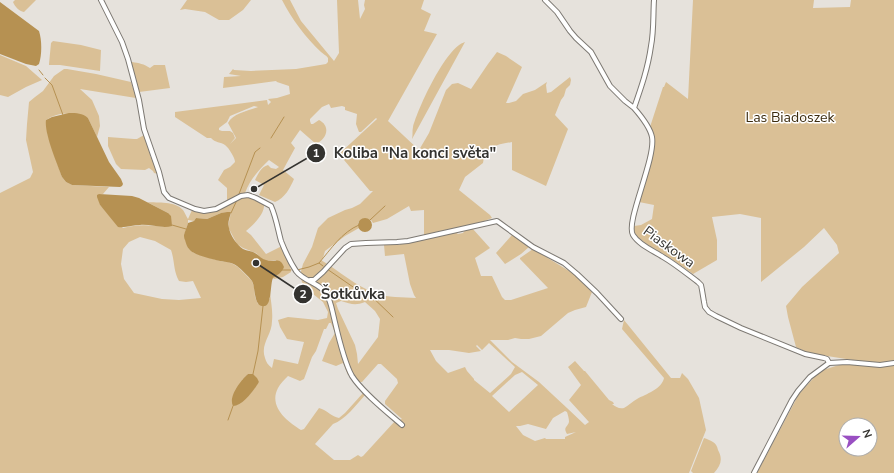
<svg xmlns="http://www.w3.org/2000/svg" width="894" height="473" font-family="'Nunito Sans',sans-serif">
<rect width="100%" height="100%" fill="#e6e2dc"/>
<path fill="#dac096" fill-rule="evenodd" d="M15,0H36L24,12C19,11 15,7 13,2Z
M187,0H251L243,10L229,20H219L205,12L185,9L180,10Z
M282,0H290L301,21L334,61L339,53L337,0H358L360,19L365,9L364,5L365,0H424L421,9L431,14L424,31L437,34L388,121L419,150L429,133L446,90L452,84L458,83L471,89L488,64L497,52L506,56L522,67L506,103H509L516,101L523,94L535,90L547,82L546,85L547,93L551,92L570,77L571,80L570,85L566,89L564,96L561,100L555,115L568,129L546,186L512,170V142C496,145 486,146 483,163L465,177L459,190L490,215L492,218L482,222L424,236V210L411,211L409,206L387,219L373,223L371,220L358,222L359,228L345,236L325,251L323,258L321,260C339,271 356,286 375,293C387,298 403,297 416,298L414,295L410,284L404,254L385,256L384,245H400V243L434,237L455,232L458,234L463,233L466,229L472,228L490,248L475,258L481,276H492L502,297L505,300H511L548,288L520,259V258L533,249L574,274L592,292L586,307L575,310L568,313L541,336L529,339H521L515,338L508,340H490L512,362L539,382L567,408L585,425L589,422L569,400L581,385L568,367L575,361L584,371H585L609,400L613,402L614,404H612C616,407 619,409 624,408C628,406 633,401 637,399C646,394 662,389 664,378L622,329L624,320L671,378H680L682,373L688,379L699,398L706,430L689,473H0V193L30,178L33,172L26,140L27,124L29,102L35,97L43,91L54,76L64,69H67L96,74L131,82L136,98L80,89L92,100L99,116L100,126L97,137L88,118C72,114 61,110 46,120L48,136L62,177L66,182L72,185L109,187L103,194H99L100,205L108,214L123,228C138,224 149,225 165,227L168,213L147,202C158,203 175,201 183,210C185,213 186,216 188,219L192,210L204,213L214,211L240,198L249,197L264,204C265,214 253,225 246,231L251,235L266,254L282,246L290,266L291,272L283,277L274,279L273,278L278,274L276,260L267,261L262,259L256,253L243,248L237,244L228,227L231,212L221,213L207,219L196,218L194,221L188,220V223L184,236L189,249L194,253L220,261L228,262L233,264L238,267L252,281L254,287L255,297L258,304L270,299V293C271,302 273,312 272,321C272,335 260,344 265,358C266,362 268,365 272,368L274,359L298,364L304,342L287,339L280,327L278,320L288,317L318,320L327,318L328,312L323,302L308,290L302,282L300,275L303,264L312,247L318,228L328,218L345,210L352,208L360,204L373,191H370L339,154L377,119L376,118L361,132H359L356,124L357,114L345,110V107L342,106L331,108L329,104L322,107L310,119V121L311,124H313L319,120C331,126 327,139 316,144L300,130L291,143L295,148L283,170L294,179C290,188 285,198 275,202L259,195L264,185L255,180C258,174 261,167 268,165L271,168L276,169L279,167L269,160C259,170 250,179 245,193L227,200V188L218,180L224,170L230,167L235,162C235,158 229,148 225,145C221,142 215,143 211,138H207L175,117V112L267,100L268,105L271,102L268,99L277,98L290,94L289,86L277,82L276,81L223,88L224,77L241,76L229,74L233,69L234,70L251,71L296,69L326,64L328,62V58C326,55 323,54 321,52C306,38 291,18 282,0ZM254,106L258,107C248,111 233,113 228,123L235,136L236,138L230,144L235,138L233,133L230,131H222L219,130V128L227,122L230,116ZM140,237L155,241L171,250C175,262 173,270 179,281L186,282L193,281L201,298L179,300L162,299L134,293L124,279L121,264L123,249L129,242ZM341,301C351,304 355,306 365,302L375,311L380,319L378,337L358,364L357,354L355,345L338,309L336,303ZM329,323H331L335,333L329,343L322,361L336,366L343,363L348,375L352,373L358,381L360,382H362L378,364H381L397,379L398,383L385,401V404L402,419L395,421L363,456L361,457L358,455L350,460H334L315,444L333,424C345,420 357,404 365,395L363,393L345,413L339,418C332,417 327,410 319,408L304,429L301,430C288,422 268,407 278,388C280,384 284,380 288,376L300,381L304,379L312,357L316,351L324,329H326ZM489,343L515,367L511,374L490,393L474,380V379L467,371L465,367L448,373L436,361L430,350H449L469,353L481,351L476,346L477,345L482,350ZM522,372L538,385L509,412L492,396L515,375ZM248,374L259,382L249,395L242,380ZM565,411L567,412C568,415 569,419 569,422C567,428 563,427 567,434L576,432L565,437V439H546L545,438L535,441L523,435L516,426H520L528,424L546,429L553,418Z
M693,0H814L813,8L850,7L851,0H894V361L878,364L808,353L796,347L788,317L786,306L802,287L839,253L837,245L824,228L804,247L761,282V218L740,214L712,217L717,240V260L693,274L673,260L648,245L636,236L634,230V226L641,225L652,219L654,205L639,202L645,184L652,152L654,136L650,127L663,87H664L666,82L688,99Z
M53,41L81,45L101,50L100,71L60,65H49V64L51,43Z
M465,42L412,139C413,135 412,131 413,127C418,108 446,47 465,42Z
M0,55L26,66L42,80L26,87L8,97L0,95Z
M131,62H132C139,63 144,64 150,68L154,65H165L170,88L139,92L135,79L134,78Z
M144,135L150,153V156L156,166L158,174L154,173L153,171L149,168L145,170L121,169L116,164L108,146V137L134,139H137Z
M512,235L529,247L521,254L505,264L496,253Z
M839,365H894V473H757L799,394L820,371ZM846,425H870V449H846Z
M704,438C707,439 710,440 713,442C716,444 717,446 718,450C723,459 721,465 714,473H693L691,471Z"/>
<path fill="#b69152" d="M0,2L39,31C42,40 42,55 39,64L36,66L26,64L0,54Z
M69,113C77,113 82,113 88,118L109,162L121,179L123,184L122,186L120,187L72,185L66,182L62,177C57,163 44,133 46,120L52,117Z
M99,194L132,196L139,198L168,213L171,216L172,226C162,229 151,224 140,225C133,225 126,228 118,227L100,205L97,197V195Z
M227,212H231C230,217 227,223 229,228C230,235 237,245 243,249C247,251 252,251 255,253C259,255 261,259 266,260C274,263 280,256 284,267C282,273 277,275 273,278C270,284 272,304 265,306C253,308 256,288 252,281C248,276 242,270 237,266C232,262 226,262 220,261C212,259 193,255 189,249C187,247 186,243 185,240C184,238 184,237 184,235C185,231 187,227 188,223L194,221L196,218L207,219L221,213Z
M358 225a7 7 0 1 1 14 0a7 7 0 1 1-14 0Z
M248,374H253L257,378L259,382C254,390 243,406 233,406C228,397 241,380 248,374Z"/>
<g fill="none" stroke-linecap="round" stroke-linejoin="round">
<path stroke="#b69152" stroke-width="1" d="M39,70L43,75
M45,78L52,85L63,115
M271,138L284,117
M239,194L255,152L260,148
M231,213L237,200
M370,220L385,206
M172,225L186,229
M319,263C331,249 342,232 359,225
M327,269L356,289L361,292L366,291L393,317
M282,270H291
M297,270L309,267L319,263L323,266
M253,374L258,351L263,306
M228,420L233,406"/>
<g stroke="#7d7973" stroke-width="6">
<path id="street" d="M101,0L122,42L128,59L139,100L144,129L159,172L164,192L169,198L195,209L204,211L216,209L241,196L248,195L256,198L271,206C276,217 278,230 281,241C285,251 290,262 296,271C304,282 321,283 327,295C331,302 332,310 334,318C338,335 344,362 352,376C363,393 387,412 402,425
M545,0L557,12L570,31L576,38L591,52L610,86L625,101L634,108
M654,0C653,15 654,31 651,46C648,68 641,88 634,108C641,116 650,127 652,137C656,159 625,222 633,235C639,245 654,251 663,257C675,264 686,273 698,282L701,285L702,290L704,302L705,307L709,312L716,316L741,328L805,354L824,358L827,359L829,363
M310,280H314L323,272L345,248L351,244L366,243L397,242L408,241L497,221L533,247L564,263L577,274L597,293L621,319
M829,363L847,362L880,365L894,363
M754,473L792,400L798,391L810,377L829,363"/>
</g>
<use href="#street" stroke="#fff" stroke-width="4"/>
</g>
<g text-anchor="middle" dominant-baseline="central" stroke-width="3" stroke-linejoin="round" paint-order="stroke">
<g font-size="14" fill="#3c2c0f" stroke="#fff">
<text x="790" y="117">Las Biadoszek</text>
</g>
<g font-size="14" fill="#343330" stroke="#fff">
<text transform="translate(669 247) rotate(36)">Piaskowa</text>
</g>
</g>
<path fill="none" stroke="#343330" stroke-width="1.5" d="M254 189L316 153M256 263L303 294"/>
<g fill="#343330" stroke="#fff" stroke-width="1.5">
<circle cx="254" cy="189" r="4"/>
<circle cx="256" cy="263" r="4"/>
<circle cx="316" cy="153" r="10"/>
<circle cx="303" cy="294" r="10"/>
</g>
<g font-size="12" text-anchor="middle" font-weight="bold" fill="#fff">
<text x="316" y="157">1</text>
<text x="303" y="298">2</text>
</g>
<g font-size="15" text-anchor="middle" font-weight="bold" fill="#343330" stroke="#fff" stroke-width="3" stroke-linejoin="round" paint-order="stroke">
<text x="415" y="158">Koliba "Na konci světa"</text>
<text x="353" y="299">Šotkůvka</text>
</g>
<g transform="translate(858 437) rotate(70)"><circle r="19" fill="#ffffff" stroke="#aeadac"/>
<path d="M0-3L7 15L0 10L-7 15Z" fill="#994fc2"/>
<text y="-6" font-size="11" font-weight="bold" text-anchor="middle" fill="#343330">N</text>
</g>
</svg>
